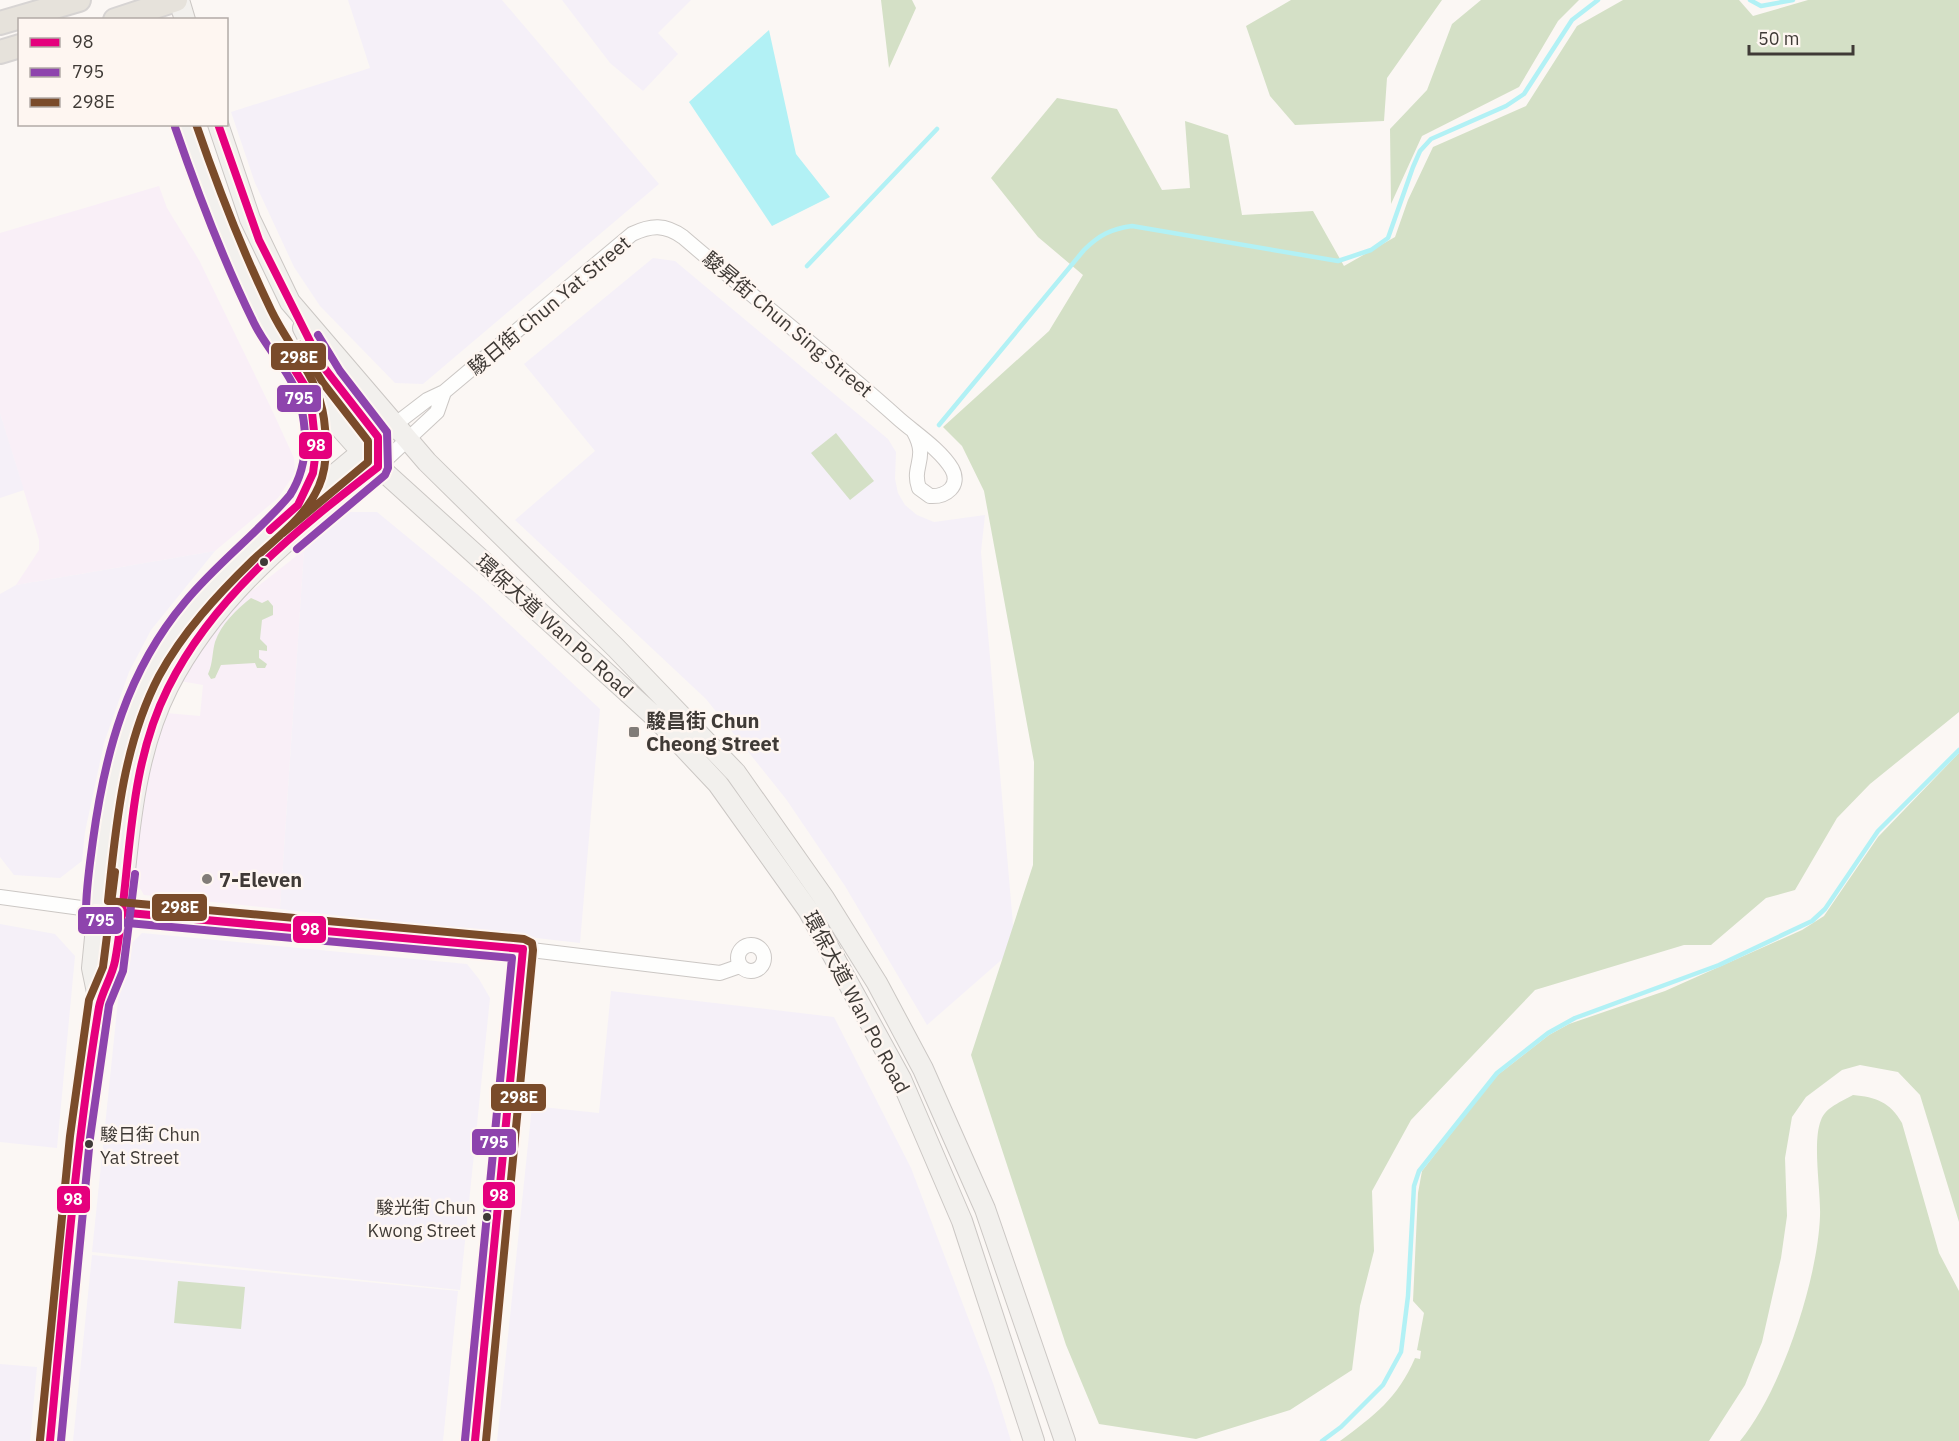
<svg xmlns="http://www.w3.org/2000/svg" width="1959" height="1441" font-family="'IBM Plex Sans','Noto Sans TC',sans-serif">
<rect width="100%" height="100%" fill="#fbf7f4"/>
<path fill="#f9eff7" d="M159,186L167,208L199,260L272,410L294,458L295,473L278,498L215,551L16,585L39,550V540L0,413V233Z
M304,550L280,909L144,895L132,875L147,763L166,713L200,716L203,685L180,681L235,604Z"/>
<path fill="#f5f0f8" d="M348,0H502L659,184L423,384L395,383L320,306L294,267L255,183L231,112L370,68Z
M562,0H691L658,33L678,54L643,91L610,63Z
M653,258L675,261L888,439L896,452L895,479L898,493L905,505L917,515L934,522L985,515L981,552L1015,948L927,1025L845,886L786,799L706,699L515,520L595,451L524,364Z
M0,413L24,490L0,498Z
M348,512H377L478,595L600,709L580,943L280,909L304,550Z
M215,551L151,630L129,672L104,743L85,832L82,861L60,878L14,875L0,857V594L16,585Z
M0,924L55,934L75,956L57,1148L0,1142Z
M142,933L467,964L479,979L490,998L460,1290L92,1252L123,952Z
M611,991L834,1017L911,1168L993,1383L1011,1441H497L532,1106L599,1113Z
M92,1255L458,1291L443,1441H73Z
M0,1364L37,1367L30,1441H0Z"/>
<path fill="#d4e0c6" d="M881,0H912L916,8L889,68Z
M1291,0H1442L1387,78L1384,121L1295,125L1270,96L1246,26Z
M1481,0H1579L1558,21L1519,87L1422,136L1391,204L1390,129L1427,90L1452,24Z
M1623,0H1739L1753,16L1808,0H1959V712L1870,784L1837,818L1795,890L1766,898L1711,945H1684L1535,990L1411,1120L1372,1191L1374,1251L1360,1306L1352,1370L1290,1410L1196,1439L1099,1424L1066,1345L971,1055L1033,865L1034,762L984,491L962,446L943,427L1049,331L1083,275L1038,237L991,178L1057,98L1117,109L1162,190L1190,188L1185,121L1228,135L1242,215L1313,211L1344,266L1395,237L1408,200L1433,147L1526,106L1577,26Z
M836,433L874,481L850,500L811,453Z
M251,598L262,603L268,600L273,606V615L262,620L260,639L267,646V651L259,650V658L267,664L265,668H257L255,663L221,665L215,678L211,679L208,674C213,663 212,653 215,642C221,624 237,609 251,598Z
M1959,753V1222L1920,1095L1898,1072L1860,1065L1842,1070L1806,1097L1792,1117L1785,1158L1787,1216L1781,1258L1762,1342L1745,1385L1709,1441H1340C1374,1416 1398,1398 1415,1358L1420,1359L1421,1351L1417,1350L1424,1313L1413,1301L1418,1193L1422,1171L1495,1077L1549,1035L1569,1024L1665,991L1802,930L1824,916L1878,837Z
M1853,1095C1876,1097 1890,1102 1902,1123L1939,1253L1959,1291V1441H1740C1781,1392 1818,1279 1820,1216C1821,1191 1812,1142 1821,1120C1826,1107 1841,1102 1853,1095Z
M178,1281L245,1287L241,1329L174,1323Z"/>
<path fill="#b2f1f5" d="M769,30L796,154L830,197L772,226L689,102Z"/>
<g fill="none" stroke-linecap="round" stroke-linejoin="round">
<path stroke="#b2f1f5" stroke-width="4.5" d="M1750,0L1761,6L1793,0
M807,266L937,129
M939,425L1084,250C1099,235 1111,229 1132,226L1338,261L1371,250L1388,238L1413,167L1420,151L1431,139L1506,106L1524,94L1572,20L1598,0
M1322,1441L1341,1427L1383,1385L1401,1352L1408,1296L1414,1186L1419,1171L1497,1073L1548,1033L1575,1018L1719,965L1812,921L1825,909L1878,831L1959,750"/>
<g stroke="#cbc7c4" stroke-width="16">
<path id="street" d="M393,426L427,400L444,392L632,234C651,225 665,224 683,237C754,298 829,356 899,419C915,433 941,450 952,469C961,486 946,497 930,496L919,488C911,466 929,459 914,432
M378,467L437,412L444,392
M0,897L96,910L523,949L720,973L740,966
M738 958a13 13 0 1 1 26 0a13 13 0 1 1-26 0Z
M475,1441L523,949"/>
</g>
<g stroke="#cbc7c4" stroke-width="22">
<path id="secondary" d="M179,0L185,20
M185,124L231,248L256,302L310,394L361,451L655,717L718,784L808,910L901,1079L962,1221L1034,1441
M218,124L250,219L290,302L427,462L616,648L736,773L824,898L877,983L923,1069L985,1209L1065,1441
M303,328L322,365L378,437V449
M299,503C318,463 317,437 310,394
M99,1002L92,968L108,805L122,743L147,676L164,644L214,584L298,505L393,426
M50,1441C64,1296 78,1151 99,1007C101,991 112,978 115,961C128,871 126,770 168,687C216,593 296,531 378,467"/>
</g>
<g stroke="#d7d4d3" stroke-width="26">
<path id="primary" d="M115,20L176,0
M0,23L79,0
M0,52L20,46"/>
</g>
<use href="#street" stroke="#fefefd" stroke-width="14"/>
<use href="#secondary" stroke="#f2f0ed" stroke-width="20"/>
<use href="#primary" stroke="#e6e2db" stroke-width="22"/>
<g stroke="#fef6f1" stroke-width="12">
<path id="bus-1" d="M270,530L298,505L313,473L316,450L310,394L284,353
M96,910L523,949
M50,1441C64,1296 75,1150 99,1007C102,991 112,977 115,961C132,869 125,774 168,688C214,595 298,529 378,467V437L322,365L259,240L218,124
M475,1441L523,949"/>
</g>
<g stroke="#fef6f1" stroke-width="12">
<path id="bus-2" d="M175,127C198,194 223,260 254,323C267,350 292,373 300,402C308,434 308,467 290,495C259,532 217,563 185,602C127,671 105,752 93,840C90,863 86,888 86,912L89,917L95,920L512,958L465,1440
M297,549L385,475L388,468L387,432L340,371L318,335
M61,1441L90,1138L109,1005L123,971L135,874"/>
</g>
<g stroke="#fef6f1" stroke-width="12">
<path id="bus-3" d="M196,124C218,188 242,250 271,310C289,348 318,375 324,419C327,441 328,465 319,486C305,518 277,537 253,560C217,595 183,632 159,676C123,745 116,824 108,901L524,939L532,943L533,950L486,1441
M283,533L368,462V441L323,383L300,345
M40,1440L70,1136L89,1000L103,967L115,872"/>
</g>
<use href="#bus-1" stroke="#e5007d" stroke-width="8"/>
<use href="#bus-2" stroke="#8e44ad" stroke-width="8"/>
<use href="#bus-3" stroke="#7a4b2a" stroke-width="8"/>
</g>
<g fill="#3f3a36" stroke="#fef6f1" stroke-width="2">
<circle cx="264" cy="562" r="5"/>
<circle cx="89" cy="1144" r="5"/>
<circle cx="487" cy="1217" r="5"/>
</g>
<g fill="#817c78" stroke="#fef6f1" stroke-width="2">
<rect x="628" y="726" width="12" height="12" rx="3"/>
<circle cx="207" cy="879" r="6"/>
</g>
<g text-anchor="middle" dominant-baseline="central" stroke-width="5" stroke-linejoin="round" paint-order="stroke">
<g font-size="18" fill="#3f3a36" stroke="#fef6f1" text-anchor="start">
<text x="100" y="1134">駿日街 Chun<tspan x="100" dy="23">Yat Street</tspan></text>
<text x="476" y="1207" text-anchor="end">駿光街 Chun<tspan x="476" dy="23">Kwong Street</tspan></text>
</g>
<g font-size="20" fill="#3f3a36" stroke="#fef6f1">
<text transform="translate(549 305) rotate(-40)">駿日街 Chun Yat Street</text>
<text transform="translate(788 324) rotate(40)">駿昇街 Chun Sing Street</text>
<text transform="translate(555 626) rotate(42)">環保大道 Wan Po Road</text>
<text transform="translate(857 1002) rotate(62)">環保大道 Wan Po Road</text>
</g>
<g font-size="20" font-weight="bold" fill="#3f3a36" stroke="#fef6f1" text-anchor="start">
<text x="646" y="720">駿昌街 Chun<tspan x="646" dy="23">Cheong Street</tspan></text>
<text x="219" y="879">7-Eleven</text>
</g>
</g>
<g stroke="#fef6f1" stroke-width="2">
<rect x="270" y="342" width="57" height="29" rx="6" fill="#7a4b2a"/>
<rect x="276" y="384" width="46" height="29" rx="6" fill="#8e44ad"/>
<rect x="298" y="431" width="35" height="29" rx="6" fill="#e5007d"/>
<rect x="151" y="893" width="57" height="29" rx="6" fill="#7a4b2a"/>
<rect x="77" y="906" width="46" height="29" rx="6" fill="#8e44ad"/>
<rect x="292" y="915" width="35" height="29" rx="6" fill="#e5007d"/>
<rect x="490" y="1083" width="57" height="29" rx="6" fill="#7a4b2a"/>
<rect x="471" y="1128" width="46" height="28" rx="6" fill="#8e44ad"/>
<rect x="482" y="1181" width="34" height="28" rx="6" fill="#e5007d"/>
<rect x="56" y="1185" width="35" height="29" rx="6" fill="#e5007d"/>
</g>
<g font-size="16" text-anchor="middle" font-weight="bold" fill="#fff">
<text x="299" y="363">298E</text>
<text x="299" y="404">795</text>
<text x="316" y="451">98</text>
<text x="180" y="913">298E</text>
<text x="100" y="926">795</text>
<text x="310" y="935">98</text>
<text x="519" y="1103">298E</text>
<text x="494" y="1148">795</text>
<text x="499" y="1201">98</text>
<text x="73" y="1205">98</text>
</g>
<rect x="18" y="18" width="210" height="108" fill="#fef6f1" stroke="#b2aba6" stroke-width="1.5"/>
<rect x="30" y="38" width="30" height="9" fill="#e5007d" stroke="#b2aba6" stroke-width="1.5"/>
<text x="72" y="48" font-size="18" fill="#3f3a36">98</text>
<rect x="30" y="68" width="30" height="9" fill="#8e44ad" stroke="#b2aba6" stroke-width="1.5"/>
<text x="72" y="78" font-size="18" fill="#3f3a36">795</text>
<rect x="30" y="98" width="30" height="9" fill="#7a4b2a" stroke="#b2aba6" stroke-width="1.5"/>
<text x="72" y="108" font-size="18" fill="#3f3a36">298E</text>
<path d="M1749 45v9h104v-9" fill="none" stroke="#3f3a36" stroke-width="3"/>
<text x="1758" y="45" font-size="18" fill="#3f3a36" stroke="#fef6f1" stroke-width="4.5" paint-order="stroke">50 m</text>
</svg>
